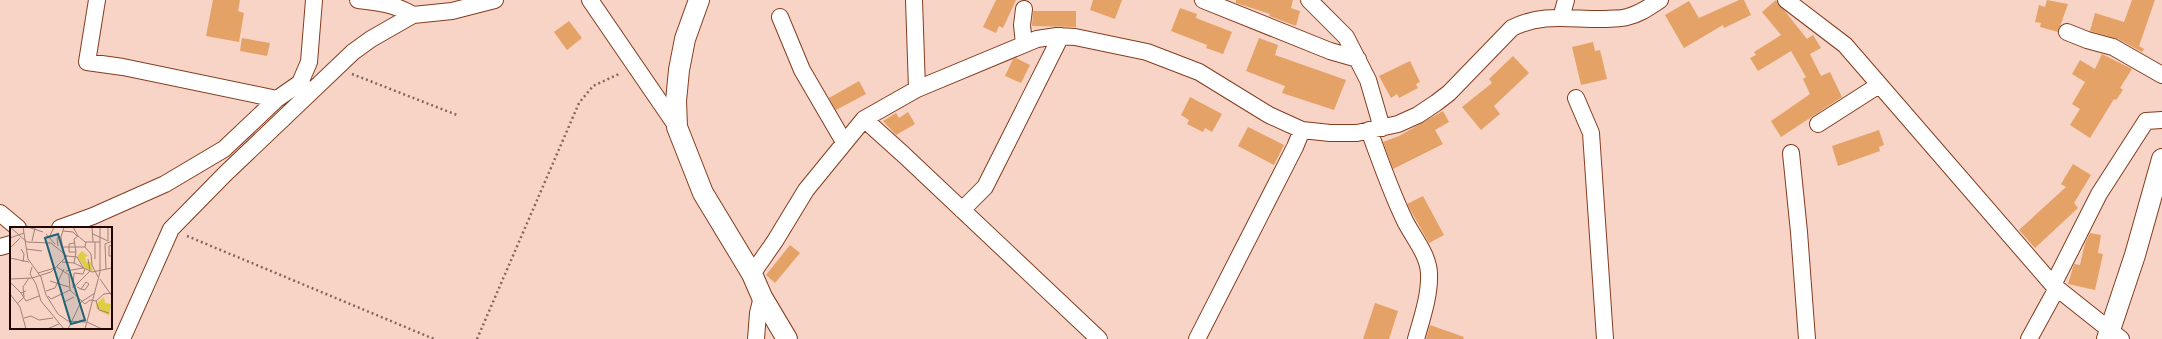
<svg xmlns="http://www.w3.org/2000/svg" width="2162" height="339" font-family="Barlow,sans-serif">
<rect width="100%" height="100%" fill="#f7d4c6"/>
<path fill="#e5a267" d="M213,0H240L238,11L244,13L239,42L206,36Z
M996,0H1016L1003,28L999,26L996,33L983,27Z
M1093,0H1122L1115,19L1090,10Z
M1236,0H1293L1291,8L1300,11L1296,26L1269,16L1270,14L1236,3Z
M1739,0H1744L1751,15L1724,28L1723,25L1684,48L1665,15L1689,1L1699,18Z
M1776,0L1807,39L1813,35L1821,48L1810,54L1821,76L1830,72L1842,97L1781,137L1771,121L1810,94L1803,79L1806,77L1791,51L1758,71L1750,58L1756,55L1754,52L1781,35L1762,12Z
M2047,0L2068,4L2058,32L2040,27L2041,23L2035,22L2039,5L2045,7Z
M2132,0H2155L2139,46L2144,49L2142,52L2118,39L2090,31L2095,13L2124,22Z
M1180,8L1197,14L1196,18L1232,32L1223,54L1206,48L1207,45L1171,31Z
M1033,11H1076V27L1032,26Z
M569,21L582,38L567,50L554,32Z
M242,38L270,43L267,56L240,51Z
M1259,38L1278,45L1275,55L1346,80L1334,110L1282,93L1285,86L1246,71Z
M1593,42L1595,51L1600,50L1607,79L1581,85L1572,47Z
M2102,54L2132,69L2120,88L2123,90L2116,100L2114,99L2090,138L2070,125L2080,109L2072,104L2085,82L2072,74L2080,60L2095,69Z
M1513,56L1529,73L1494,106L1500,114L1481,130L1462,107L1492,83L1489,79Z
M1016,58L1030,65L1021,83L1005,76L1013,59Z
M1410,61L1420,82L1416,84L1418,88L1399,98L1397,94L1391,98L1379,76Z
M859,81L866,94L836,110L829,98Z
M1190,97L1222,114L1212,132L1205,128L1203,132L1187,124L1189,120L1181,115Z
M1443,111L1449,122L1435,130L1443,144L1393,169L1383,142L1399,136Z
M908,112L915,124L896,135L883,121L896,113L899,118Z
M1248,127L1284,145L1274,165L1238,146Z
M1879,130L1884,145L1879,147L1880,151L1838,166L1832,146Z
M2073,164L2091,175L2074,203L2078,208L2035,248L2019,230L2066,187L2061,184Z
M1423,196L1444,235L1429,243L1407,204Z
M2090,233L2101,235L2098,253L2103,254L2095,290L2068,284L2074,264L2080,265L2085,243Z
M790,245L800,253L775,283L766,275Z
M1375,303L1398,311L1389,339H1363Z
M1430,325L1464,337L1463,339H1426Z"/>
<g fill="none" stroke-linecap="round" stroke-linejoin="round">
<g stroke="#853c1e" stroke-width="18">
<path id="minor" d="M97,0L87,62L123,67L277,99
M358,0C378,2 395,4 413,15
M590,0L677,127
M914,0L917,89
M1203,0L1330,51L1358,59
M1309,0L1346,37L1368,80L1382,128
M1786,0L1845,45L2053,285L2121,339
M780,17L802,70L844,142
M1561,18L1566,0
M2067,32L2087,40L2113,47L2162,75
M1024,44L1022,25L1024,9
M307,90L300,83L309,62L314,0
M1576,98L1591,133L1605,339
M864,119L904,155L1099,339
M1818,124L1879,85
M1369,130C1380,161 1391,192 1405,221C1413,237 1428,254 1429,273C1430,295 1422,318 1416,339
M1791,153L1799,232L1807,339
M962,210L985,187L1061,36
M0,213L18,228
M60,228L93,216L165,184L224,149L277,99L300,83
M0,247L11,244
M752,274L775,241L806,190L864,119L917,89L1037,39L1057,36L1075,37L1147,52L1199,72L1269,115L1302,130L1330,133H1357L1398,124L1418,115L1436,103L1449,93L1512,28C1544,12 1572,20 1606,19C1613,18 1621,19 1627,17C1640,14 1649,7 1660,0
M2053,285L2099,194L2146,121L2162,120
M122,339L171,229L225,174L353,52L371,39L413,15L452,11L495,0
M756,339L758,313L762,297
M1197,339L1295,147L1302,130
M2029,339L2057,288"/>
</g>
<g stroke="#853c1e" stroke-width="22">
<path id="tertiary" d="M699,0L685,39L679,70L676,101L677,127L703,193L752,274L762,297L787,339
M2107,339L2135,255L2162,159"/>
</g>
<path stroke="#86675e" stroke-width="2.5" stroke-dasharray="2 3" stroke-linecap="butt" d="M352,74L457,115
M187,236L434,339
M477,339L579,103L593,86L621,73"/>
<use href="#minor" stroke="#fff" stroke-width="16"/>
<use href="#tertiary" stroke="#fff" stroke-width="20"/>
</g>
<g transform="translate(10 227)">
<rect width="102" height="102" fill="#f7d4c6"/>
<path d="M72,24L78,29L75,30L76,35H81L83,44L75,41L67,29ZM94,70L95,76L101,77L99,89L86,81L87,76Z" fill="#dfcd43"/>
<path fill="none" stroke="#a18177" stroke-width="1" d="M0,0L17,15L41,16L57,29L67,30L74,42M13,0L18,32L31,50L36,68L48,87L58,94L76,95M18,0L33,5M63,0L68,9L75,15H90M82,0L83,15M53,4L63,5L67,9M36,7L45,17M83,7L98,14V0M0,11L14,6M39,11L44,0M22,14L25,1M76,15L75,20L81,27L82,38L88,50M85,15V32M102,18L99,19V29H102M48,19L47,11L51,10M53,20H75M0,21L10,11M11,22L14,27L13,35M16,22L32,24M53,23L51,10L54,0M66,25L64,12L68,9M0,31L19,35M78,32L80,44M52,35L64,36L82,45L102,41M64,36L66,25H59V17L65,16M22,40L20,47L26,57L31,74L54,102M47,40L59,48L60,63L75,77L80,73L86,74L94,67L102,66M96,42L95,17L102,14M56,44L73,41M28,46L45,41M0,52L22,51L41,45L57,29M90,52L102,69M40,54L59,60M0,55L11,66L16,64M64,60L80,44M67,60L71,62L75,63L79,57L76,55L71,62M63,61L64,46L73,47L75,42M36,64L45,61L54,42M11,66L16,74L29,69M0,67L10,80L16,102M38,69L41,72L60,63M86,74L89,83L99,86M71,75L85,66M8,76L14,70L13,60L19,51M14,91L21,89L29,93L43,91M59,91L54,75L64,70M77,95L92,102M37,102L49,97M58,102L71,75M75,102L90,45V0"/>
<path fill="#206276" fill-opacity="0.15" stroke="#206276" stroke-width="2" d="M48,7L75,93L61,97L35,11Z"/>
<rect width="102" height="102" fill="none" stroke="#210500" stroke-width="2"/>
</g>
</svg>
